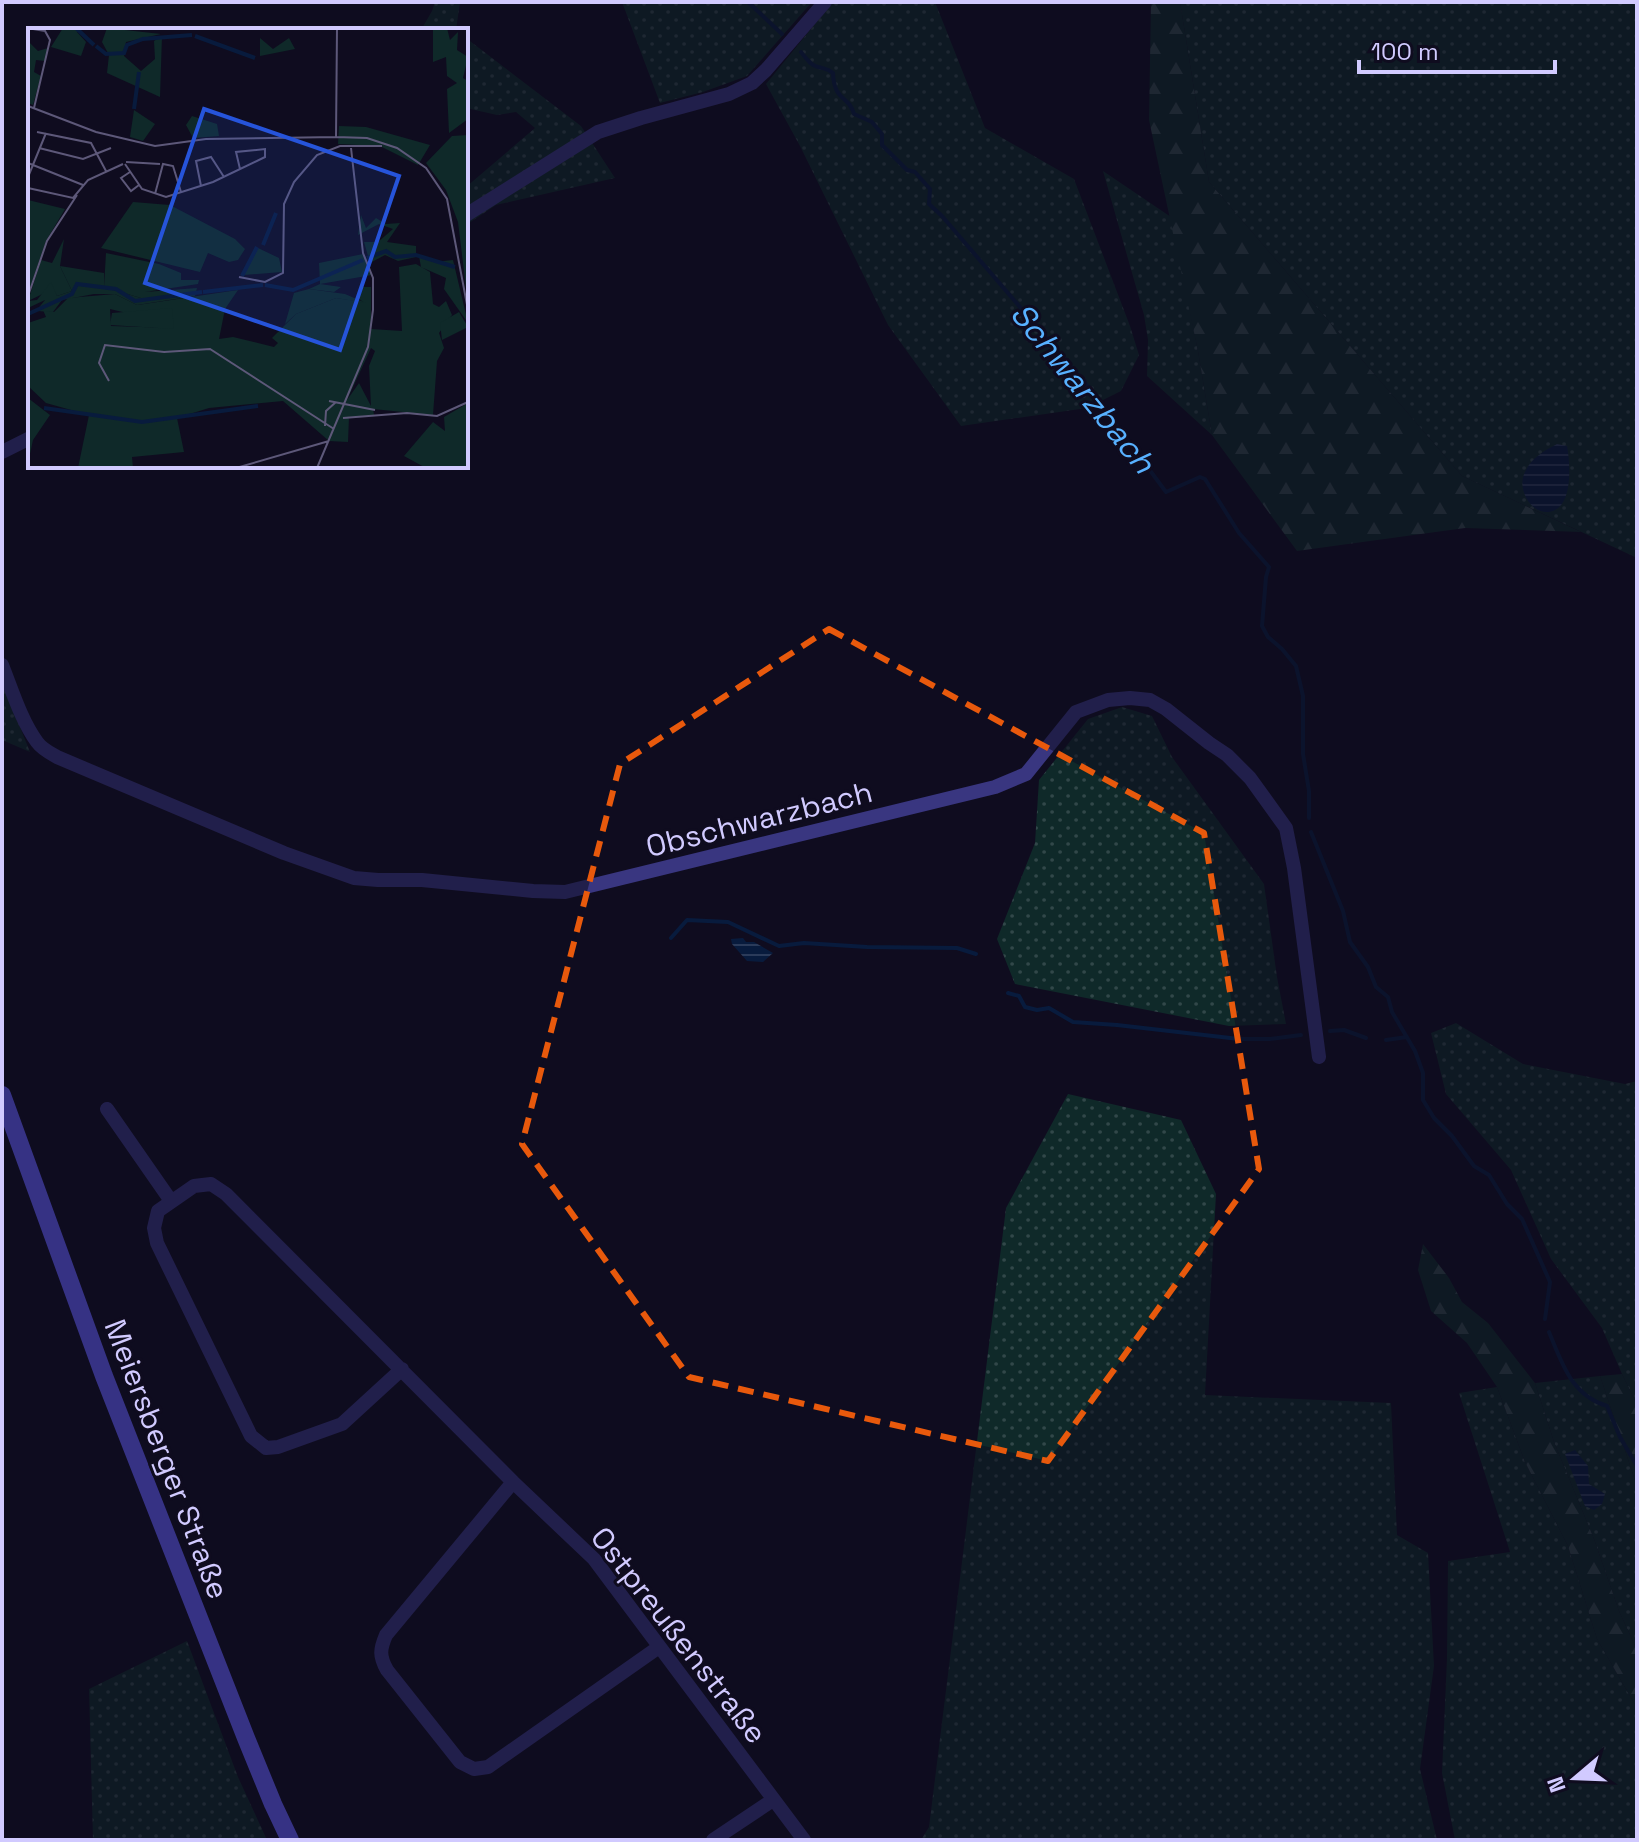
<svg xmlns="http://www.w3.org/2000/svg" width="1639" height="1842" font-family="'Space Grotesk',sans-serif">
<defs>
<pattern id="grass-dots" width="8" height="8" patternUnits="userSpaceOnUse" patternTransform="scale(2)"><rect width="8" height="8" fill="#0f2929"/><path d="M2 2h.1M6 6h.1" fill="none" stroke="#314749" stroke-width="1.8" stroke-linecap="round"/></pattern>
<pattern id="forest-firs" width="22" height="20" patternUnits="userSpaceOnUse" patternTransform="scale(2)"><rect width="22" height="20" fill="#0f2929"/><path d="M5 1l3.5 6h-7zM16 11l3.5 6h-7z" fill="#314749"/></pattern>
<pattern id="water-rules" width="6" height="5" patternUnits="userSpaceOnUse" patternTransform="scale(2)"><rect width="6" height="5" fill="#081b3d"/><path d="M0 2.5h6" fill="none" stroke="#2b3b5a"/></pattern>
</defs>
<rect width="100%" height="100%" fill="#0f0c1f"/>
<path fill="url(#grass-dots)" d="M435,2H460L456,30H421L432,11Z
M622,2H812L747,76L703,92L660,103Z
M833,2H935L985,128L1074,179L1130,326L1139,355L1121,391L1087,408L961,426L888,325L800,146L766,84Z
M1180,2H1637V558L1462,476L1209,182Z
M466,38L581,126L615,178L496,205L466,225V187L535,128L516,112L497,115L466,108Z
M1103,171L1171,217L1198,351L1212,435L1147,376L1148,340L1144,315Z
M2,681L4,687L30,752L2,740Z
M1122,707L1152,716L1172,757L1264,884L1277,977L1286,1024L1229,1026L1015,984L997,939L1035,843L1039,780L1088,719Z
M1456,1023L1523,1064L1625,1084L1637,1081V1405L1622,1374L1602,1328L1551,1259L1511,1170L1446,1094L1431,1033Z
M1068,1094L1181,1120L1216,1194L1205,1395L1391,1403L1397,1535L1428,1553L1434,1666L1420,1769L1437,1840H921L929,1827L1006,1208Z
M1600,1376L1637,1486V1650L1619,1611L1594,1539L1554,1442L1535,1383Z
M1497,1387L1525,1462L1568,1546L1597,1639L1637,1708V1840H1455L1442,1773L1447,1658L1448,1561L1510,1552L1459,1393Z
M187,1641L238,1777L267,1840H93L89,1689Z"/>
<path fill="url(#forest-firs)" d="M1151,2H1180L1209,182L1462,476L1581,532L1465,528L1297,551L1212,435L1198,351L1149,120Z
M1423,1244L1449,1278L1462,1302L1488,1323L1535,1383L1554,1442L1594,1539L1619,1611L1637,1650V1708L1597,1639L1568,1546L1525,1462L1497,1387L1467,1343L1431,1311L1418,1270Z
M1622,1374L1637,1405V1486L1600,1376Z"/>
<path fill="url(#water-rules)" d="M1557,444L1567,446C1570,462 1573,501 1555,510C1536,520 1515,492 1525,472C1531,458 1544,451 1557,444Z
M743,938L746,942H754L773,953L763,962L747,961L732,944L731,939Z
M1575,1450L1588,1466L1589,1484L1605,1494L1602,1504L1594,1510L1585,1506L1565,1454Z"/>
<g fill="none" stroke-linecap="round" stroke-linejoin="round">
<path stroke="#081b3d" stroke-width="4" d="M748,2L782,34
M801,52C806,58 810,65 818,67C825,69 827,68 833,73C834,102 849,95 854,114L872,122L882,134V145L907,170L915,172L930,189L929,204L942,216L1085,383L1166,492L1200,477L1205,479L1239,533L1269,567L1266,577L1262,626L1268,637L1282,649L1296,666L1303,696V754L1309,791V818
M1311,832L1343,911L1350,942L1368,967L1376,987L1388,997L1392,1012L1415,1051L1423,1073V1100L1434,1118L1452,1136L1474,1166L1489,1175L1507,1204L1522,1219L1550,1282L1545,1319
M671,938L687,920L728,922L779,946L804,943L867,947L957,948L976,954
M1008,993L1019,996L1025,1007L1037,1010L1049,1008L1073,1022L1117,1025L1239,1039H1270L1301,1035
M1330,1031L1344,1030L1366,1038
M1386,1040L1407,1037
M1549,1332C1562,1363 1571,1395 1607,1406L1620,1437L1637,1466"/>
<path stroke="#393680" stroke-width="14" d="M466,215L598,132L641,118L729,94L752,83L766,70L825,2
M2,452L30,438
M2,665C12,690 21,720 37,742C42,749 50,753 57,757L284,853L354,878L378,880H422L533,891L565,892L995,787L1026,774L1076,712L1108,700L1130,698L1150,700L1166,709L1209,743L1227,755L1250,778L1286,828L1294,868L1319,1057
M107,1109L171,1201
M402,1369L342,1424L278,1447L266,1448L251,1436L157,1243L154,1228L158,1211L194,1186L211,1184L226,1194L513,1482L594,1559L804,1840
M513,1482L386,1635C380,1649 379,1656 387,1670L460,1762L474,1769L488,1767L659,1647
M713,1840L773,1800"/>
<path stroke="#6661ff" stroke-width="18" d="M2,1095L104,1376L246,1738L273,1804L290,1840"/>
</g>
<path d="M0 0H1639V1842H0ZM829,629L1204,833L1259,1169L1048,1461L689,1377L522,1144L620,764Z" fill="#0f0c1f" fill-opacity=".55" fill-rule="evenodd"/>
<path fill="none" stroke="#e8590c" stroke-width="6" stroke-dasharray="16 10" stroke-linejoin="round" d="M829,629L1204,833L1259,1169L1048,1461L689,1377L522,1144L620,764Z"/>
<g text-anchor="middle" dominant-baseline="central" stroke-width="6" stroke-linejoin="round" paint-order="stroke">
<g font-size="30" fill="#d1caff" stroke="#0f0c1f">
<text transform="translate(759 819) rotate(-14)">Obschwarzbach</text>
<text transform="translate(167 1459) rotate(69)">Meiersberger Straße</text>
<text transform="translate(679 1635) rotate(52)">Ostpreußenstraße</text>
</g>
<g font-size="32" font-style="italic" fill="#58b1ff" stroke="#0f0c1f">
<text transform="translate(1083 388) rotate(51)">Schwarzbach</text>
</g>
</g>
<g transform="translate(28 28)">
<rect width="440" height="440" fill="#0f0c1f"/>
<path d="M35,0H52L49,4L58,14L53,28L23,19ZM79,0L133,6L98,14L96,28L113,43L127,31L126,13L134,8L132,69L79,45L81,27L74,14ZM405,0H419L422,12L430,4L429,22L440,29L435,50L440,53V91L421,105L419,61L429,55L419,48L418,29L405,34ZM232,10L245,21L261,10L267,21L232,28ZM0,13L10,23L20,20L17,33L8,32L6,44L13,48L5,77L0,75ZM106,82L127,96L115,113L102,109ZM164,88L189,96L191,108L165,110L158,97ZM0,172L37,181L18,213L0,266ZM105,174L142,177L207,211L217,221L210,232L201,234L180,225L172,244L73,220ZM333,187L338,200L348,190L358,196L372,195L359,214L388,218V229L370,233L357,227L342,235L336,214H350L365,201L351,196L330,207ZM36,211L32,238L44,263L29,268L25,261L0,273L13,232L24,235ZM230,220L251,230L254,244L216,247ZM78,225L131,236L153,245V252H171L170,256L117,264L169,260L167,268L116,271L76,259ZM335,226L344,247L292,256L313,259L306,264L281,261L292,256L291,235ZM391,228L407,234L425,232L440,295L416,261L418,250L393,239ZM388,236L402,244L405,276L411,279L418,273L424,287L411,305L416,320L409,333L405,387L345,381L346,387L321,389L320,414L301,413L255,373L181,380L149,390L156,424L104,429L105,440H50L61,387L18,375L0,358V295L18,289L15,282L26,284L40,270L87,266L109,277L210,262L197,281L191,311L205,309L246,319L250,315L244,310L268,286L308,270L335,274L330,270L334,259H343V301L374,303L371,239ZM82,281L107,287L124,282L146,300L83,298ZM343,320L347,323L341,338L343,378L331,355L319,372ZM440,375V440H398L376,428L405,394L417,403L416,389Z" fill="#0f2929" fill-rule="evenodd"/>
<path d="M311,98L338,99L402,117L390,137L352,118L310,116ZM440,107V276L430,194L418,162L398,135L424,108ZM32,238L76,245V259L116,271L167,268L109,277L87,266H66L34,272L25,284L8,283L17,272L0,280V273L9,272L23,254L29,268L44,263ZM281,261L317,266L338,275L308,270L268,286L257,296L266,265ZM144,280L146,301L82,297L84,285ZM431,284L440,299L414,312L412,295ZM0,370L22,387L5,412L0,435Z" fill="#0f2929"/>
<path fill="none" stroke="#081b3d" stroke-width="4" d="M48,0L66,17M167,8L227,30M68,18L78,26L96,25L99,17L115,11L164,7M106,81L111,44M235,217L248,185M339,230L358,223L367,229L388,227L427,239M214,248L229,219M237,257L265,262L335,232M175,264L235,257M0,286L44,266L49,256L88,261L107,273L174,264M16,380L114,394L230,378"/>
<path fill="none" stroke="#5d5879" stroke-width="2" d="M5,1L17,3L22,12L6,80M0,78L68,104L127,118L178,111L308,109L339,110L369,120L398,140L419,171L440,282M9,104L63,115L78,143M308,109L309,0M11,120L55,131L83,120M98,134L132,136M0,135L55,157M97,136L114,161L138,169L185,154L237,129V121L208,124L212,141M102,144L93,150L103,163L111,157M0,149L18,105M173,158L168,133L183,129L196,149M0,160L45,170L60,152L95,136M127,166L135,136L145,138L153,164M211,249L237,254L255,245L256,176L266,154L289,127L312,118H354M0,268L19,213L49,167M81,353L71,335L77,317L136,324L182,321L306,401M301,373L347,382M315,390L379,385L409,388L440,374M297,398L298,383L308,374M208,440L301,413M289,440L340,319L345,282V250L335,225L323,120"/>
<path fill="#2654da" fill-opacity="0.15" stroke="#2654da" stroke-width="4" d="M176,81L371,148L312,322L117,255Z"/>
<rect width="440" height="440" fill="none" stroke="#d1caff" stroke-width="4"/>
</g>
<rect width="1639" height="1842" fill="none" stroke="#d1caff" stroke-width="8"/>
<g transform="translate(1575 1778) rotate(251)" stroke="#0f0c1f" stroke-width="6" paint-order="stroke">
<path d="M0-6L14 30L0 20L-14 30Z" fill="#d1caff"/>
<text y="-12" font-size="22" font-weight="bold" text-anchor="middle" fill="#d1caff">N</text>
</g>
<path d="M1359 60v12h196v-12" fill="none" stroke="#d1caff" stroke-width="4"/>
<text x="1371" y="60" font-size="24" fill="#d1caff" stroke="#0f0c1f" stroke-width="6" paint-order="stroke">100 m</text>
</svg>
